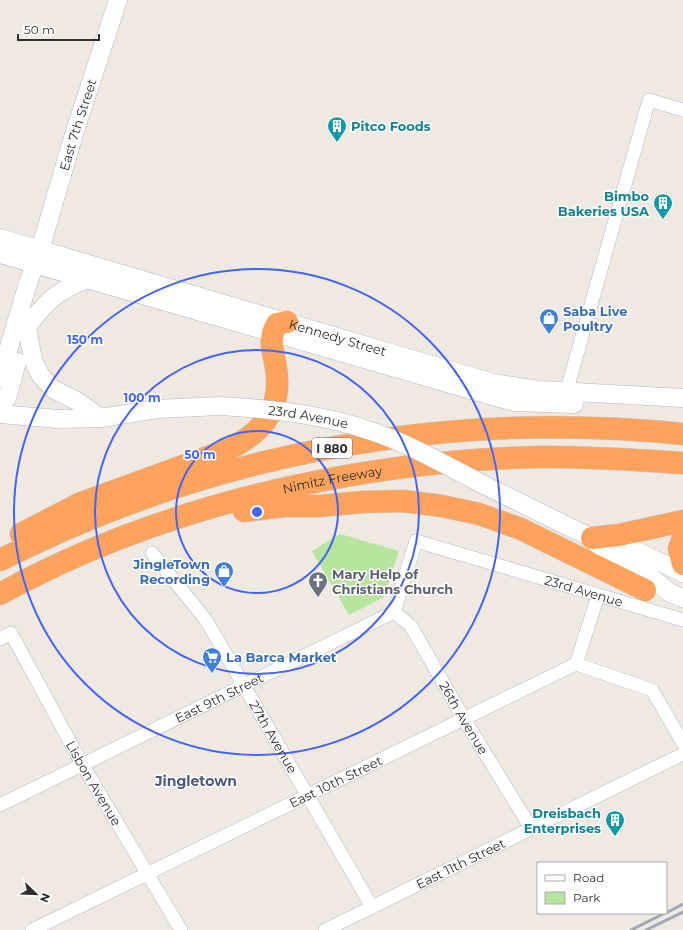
<svg xmlns="http://www.w3.org/2000/svg" width="683" height="930" font-family="Montserrat,sans-serif">
<rect width="100%" height="100%" fill="#efe9e1"/>
<path fill="#b6e59e" d="M340,534L399,551L384,597L349,615L312,551Z"/>
<g fill="none" stroke-linecap="round" stroke-linejoin="round">
<g stroke="#b4b7c1" stroke-width="14">
<g id="minor">
<path d="M564,400L649,100L683,110"/>
<path id="s1" d="M152,553L206,620L372,907"/>
<path id="s2" d="M394,612L411,626L464,719L531,828"/>
<path id="s3" d="M0,639L11,633L82,764L181,930"/>
<path d="M576,664L652,690L683,743"/>
<path id="s4" d="M0,805L394,612L416,541L683,620"/>
<path id="s5" d="M32,930L576,664L598,596"/>
<path id="s6" d="M325,930L683,754"/>
</g>
</g>
<g stroke="#b4b7c1" stroke-width="19">
<g id="secondary">
<path id="s7" d="M0,238L493,383L539,390L683,398"/>
<path d="M0,254L496,397L515,402L574,404"/>
<path d="M87,279C56,292 47,300 27,327L33,360L41,376L53,389L77,401L101,418"/>
<path id="s8" d="M0,378L27,286L40,250L74,134L118,0"/>
<path d="M0,407L7,398L17,362"/>
<path d="M0,414L58,419L101,418L157,409L220,406"/>
<path d="M492,489L592,538L624,545L683,573"/>
<path d="M592,538L609,557L651,577L670,593L683,598"/>
</g>
</g>
<g stroke="#c9c9c9" stroke-width="23">
<g id="motorway">
<path d="M244,511L285,506H320L363,502L403,501L442,506L479,514L521,529L645,590"/>
<path d="M21,534L81,503L227,450C266,431 284,406 275,362C272,348 269,337 277,324L287,322"/>
<path d="M592,538L619,535L683,521"/>
<path d="M683,538L679,549L683,564"/>
<path d="M0,560C33,544 66,528 100,515C283,441 487,413 683,434"/>
<path id="s9" d="M0,594C159,506 357,461 538,457C586,456 635,460 683,463"/>
</g>
</g>
<use href="#minor" stroke="#fff" stroke-width="13"/>
<use href="#secondary" stroke="#fff" stroke-width="18"/>
<use href="#motorway" stroke="#ffa35c" stroke-width="22"/>
<path stroke="#a3a6b8" stroke-width="3" d="M666,913L683,904
M631,930L665,913
M646,930L683,912"/>
<g stroke="#b4b7c1" stroke-width="19" stroke-linecap="butt">
<g id="secondary-bridge">
<path id="s10" d="M220,406C272,409 321,414 371,431C413,445 452,469 492,489"/>
</g>
</g>
<use href="#secondary-bridge" stroke="#fff" stroke-width="18"/>
</g>
<g fill="none" stroke="#4264fb" stroke-width="2">
<circle cx="257" cy="512" r="81"/>
<circle cx="257" cy="512" r="162"/>
<circle cx="257" cy="512" r="243"/>
</g>
<defs>
<g id="building-pin" transform="scale(1)"><path d="M0 17L-7.5 6A9.5 9.5 0 1 1 7.5 6Z" fill="#0f9aa8" stroke="#fff"/><path d="M-4-6H4V6H1V3H-1V6H-4ZM-2.5-4.3h1.7v1.8h-1.7ZM.8-4.3h1.7v1.8H.8ZM-2.5-1h1.7V.8h-1.7ZM.8-1h1.7V.8H.8Z" fill="#fff"/></g>
<g id="shop-pin" transform="scale(1)"><path d="M0 17L-7.5 6A9.5 9.5 0 1 1 7.5 6Z" fill="#3f7fe0" stroke="#fff"/><path d="M-5-2.5h2.3a2.7 3.5 0 0 1 5.4 0H5L5.5 6h-11ZM-1.5-2.5h3a1.5 2.3 0 0 0-3 0Z" fill="#fff"/></g>
<g id="church-pin" transform="scale(1)"><path d="M0 17L-7.5 6A9.5 9.5 0 1 1 7.5 6Z" fill="#6b7280" stroke="#fff"/><path d="M-1.2-6h2.4v3.5h3.3v2.4h-3.3V6h-2.4V-.1h-3.3v-2.4h3.3Z" fill="#fff"/></g>
<g id="supermarket-pin" transform="scale(1)"><path d="M0 17L-7.5 6A9.5 9.5 0 1 1 7.5 6Z" fill="#3f7fe0" stroke="#fff"/><path d="M-6-5.5h2.5l.6 2H6L4.5 2H-2.5L-4.4-4H-6ZM-1.5 3.2a1.3 1.3 0 1 0 .1 0ZM3 3.2a1.3 1.3 0 1 0 .1 0Z" fill="#fff"/></g>
</defs>
<g fill-rule="evenodd">
<use href="#building-pin" x="337" y="126"/>
<use href="#building-pin" x="663" y="203"/>
<use href="#shop-pin" x="549" y="318"/>
<use href="#shop-pin" x="224" y="571"/>
<use href="#church-pin" x="318" y="581"/>
<use href="#supermarket-pin" x="212" y="657"/>
<use href="#building-pin" x="615" y="820"/>
</g>
<g text-anchor="middle" dominant-baseline="central" stroke-width="3" stroke-linejoin="round" paint-order="stroke">
<rect fill="#fff" stroke="#6d6d6d" stroke-width="1" x="312" y="438" width="40" height="20" rx="3"/>
<g font-size="12" font-weight="bold" fill="#2e2e2e">
<text x="332" y="448">I 880</text>
</g>
<g font-size="13" fill="#2e2e2e" stroke="#fff">
<text stroke="none"><textPath href="#s8" startOffset="265">East 7th Street</textPath></text>
<text stroke="none"><textPath href="#s7" startOffset="352">Kennedy Street</textPath></text>
<text stroke="none"><textPath href="#s10" startOffset="89">23rd Avenue</textPath></text>
<text stroke="none"><textPath href="#s9" startOffset="353">Nimitz Freeway</textPath></text>
<text stroke="none"><textPath href="#s4" startOffset="688">23rd Avenue</textPath></text>
<text stroke="none"><textPath href="#s4" startOffset="244">East 9th Street</textPath></text>
<text stroke="none"><textPath href="#s2" startOffset="128">26th Avenue</textPath></text>
<text stroke="none"><textPath href="#s1" startOffset="221">27th Avenue</textPath></text>
<text stroke="none"><textPath href="#s5" startOffset="338">East 10th Street</textPath></text>
<text stroke="none"><textPath href="#s3" startOffset="184">Lisbon Avenue</textPath></text>
<text stroke="none"><textPath href="#s6" startOffset="151">East 11th Street</textPath></text>
</g>
<g font-size="13" font-weight="bold" fill="#0d838f" stroke="#fff" text-anchor="end">
<text x="351" y="126" text-anchor="start">Pitco Foods</text>
<text x="649" y="196">Bimbo<tspan x="649" dy="15">Bakeries USA</tspan></text>
<text x="601" y="813">Dreisbach<tspan x="601" dy="15">Enterprises</tspan></text>
</g>
<g font-size="13" font-weight="bold" fill="#366cbe" stroke="#fff" text-anchor="start">
<text x="563" y="311">Saba Live<tspan x="563" dy="15">Poultry</tspan></text>
<text x="210" y="564" text-anchor="end">JingleTown<tspan x="210" dy="15">Recording</tspan></text>
<text x="226" y="657">La Barca Market</text>
</g>
<g font-size="13" font-weight="bold" fill="#5b616d" stroke="#fff" text-anchor="start">
<text x="332" y="574">Mary Help of<tspan x="332" dy="15">Christians Church</tspan></text>
</g>
<g font-size="14" font-weight="bold" fill="#4d5680" stroke="#fff">
<text x="196" y="781">Jingletown</text>
</g>
</g>
<circle cx="257" cy="512" r="6" fill="#4264fb" stroke="#fff" stroke-width="2"/>
<g font-size="12" text-anchor="middle" font-weight="bold" fill="#4264fb" stroke="#fff" stroke-width="3" stroke-linejoin="round" paint-order="stroke">
<text x="85" y="344">150 m</text>
<text x="142" y="402">100 m</text>
<text x="200" y="459">50 m</text>
</g>
<rect x="537" y="862" width="130" height="52" fill="#ffffff" stroke="#ababab"/>
<rect x="545" y="875" width="20" height="6" fill="#ffffff" stroke="#ababab"/>
<text x="573" y="882" font-size="12" fill="#2e2e2e">Road</text>
<rect x="545" y="892" width="20" height="12" fill="#b6e59e" stroke="#ababab"/>
<text x="573" y="902" font-size="12" fill="#2e2e2e">Park</text>
<g transform="translate(36 894) rotate(113)" stroke="#ffffff" stroke-width="3" paint-order="stroke">
<path d="M0-3L7 15L0 10L-7 15Z" fill="#2e2e2e"/>
<text y="-6" font-size="11" font-weight="bold" text-anchor="middle" fill="#2e2e2e">N</text>
</g>
<path d="M18 34v6h81v-6" fill="none" stroke="#2e2e2e" stroke-width="2"/>
<text x="24" y="34" font-size="12" fill="#2e2e2e" stroke="#ffffff" stroke-width="3" paint-order="stroke">50 m</text>
</svg>
